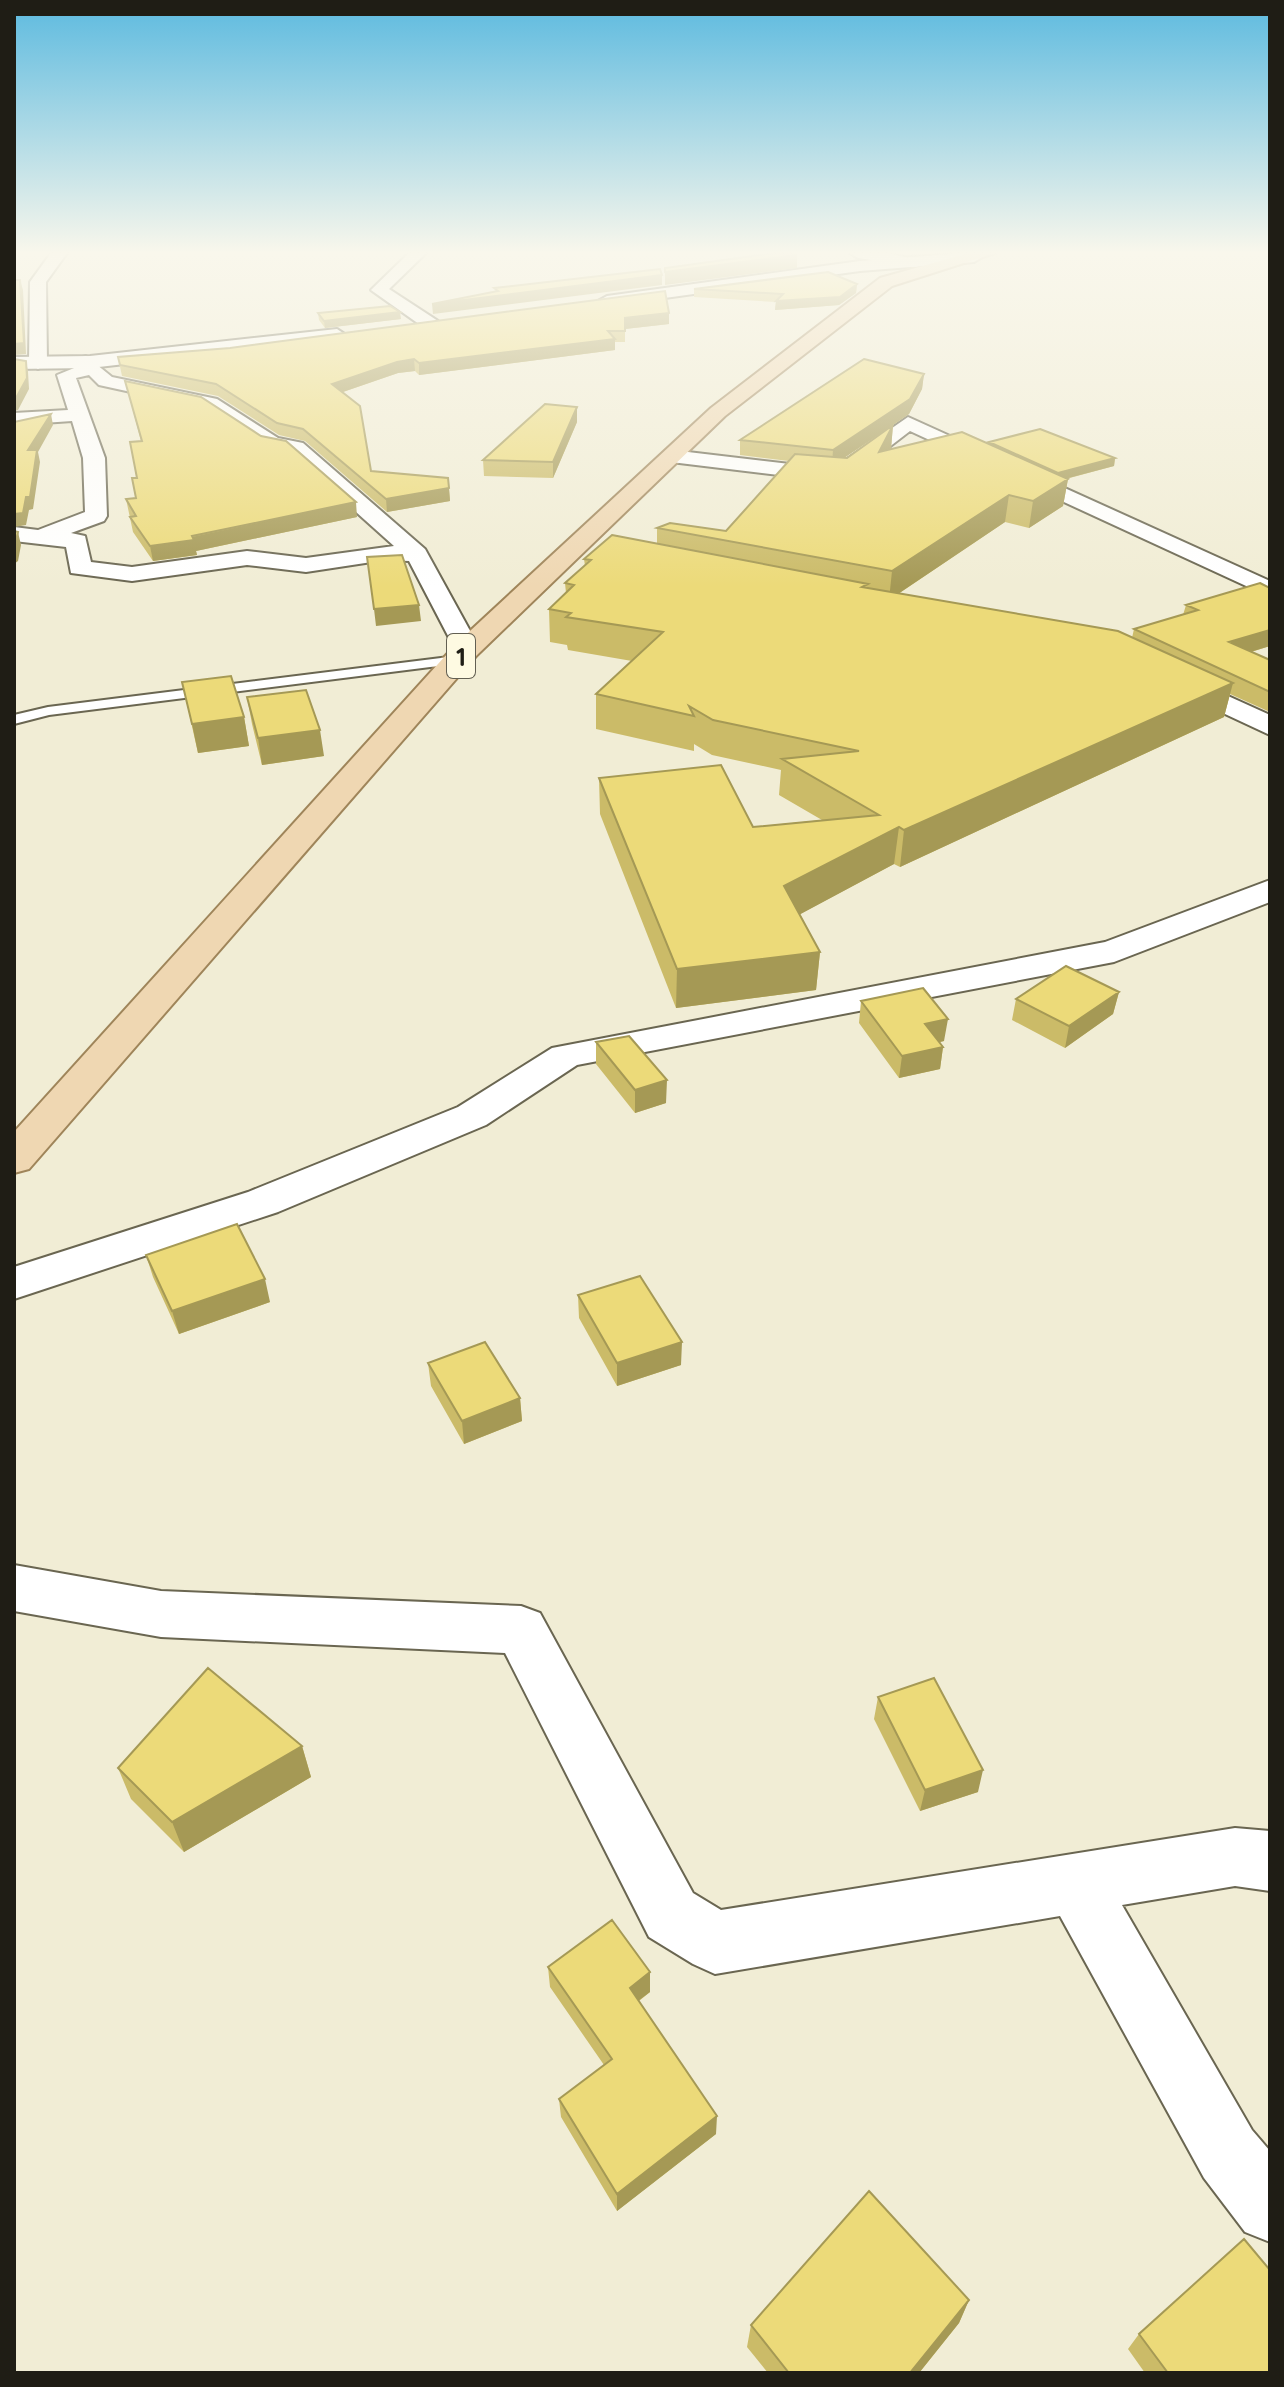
<svg xmlns="http://www.w3.org/2000/svg" width="1284" height="2387" font-family="Quicksand,sans-serif">
<rect width="100%" height="100%" fill="#f1edd5"/>
<g fill="none" stroke-linecap="round" stroke-linejoin="round">
<g stroke="#6a6651" stroke-width="4">
<path id="service" d="M457,656L462,657V663L49,715L14,724V715L48,707Z"/>
</g>
<g stroke="#6a6651" stroke-width="4">
<path id="minor" d="M51,253H67L46,282L47,363L38,369L29,363L30,282Z
M409,253H426L389,289L438,321V329H426L371,290Z
M850,253H888L924,262L916,267L858,258Z
M86,356L112,377L217,399L278,438L303,443L425,549L480,649L476,655H458L409,561L385,560L306,572L247,565L132,581L71,573L66,547L14,541V527L38,530L85,512L83,458L72,421L14,425V413L68,410L57,375L79,366V358ZM89,375L99,385L204,408L265,447L289,452L394,546L306,558L247,551L132,567L91,562L85,536L71,533L104,521L107,516L105,458L76,378Z
M908,417L1270,581V597L910,431L845,481L837,482L671,462L660,456L671,450L833,469Z
M1175,672L1270,715V735L1165,686L1161,680L1165,674Z
M1270,880V902L1114,962L577,1065L486,1125L278,1212L14,1299V1267L248,1192L458,1107L552,1048L1105,942Z
M14,1565L161,1591L521,1606L540,1613L693,1893L721,1910L1235,1828L1270,1831V1891L1235,1886L1122,1905L1252,2130L1270,2151V2242L1245,2232L1204,2178L1060,1916L715,1974L693,1964L649,1937L505,1653L161,1637L14,1611Z"/>
</g>
<g stroke="#6a6651" stroke-width="4">
<path id="tertiary" d="M963,253H977L982,257L974,262L860,271L607,306L598,301L607,296L860,261Z
M337,329L346,335L344,339L90,368L14,369V357L90,356Z"/>
</g>
<g stroke="#9f855a" stroke-width="4">
<path id="primary" d="M969,253H995L892,286L725,416L477,655L29,1169L14,1173V1132L457,643L711,408L880,278Z"/>
</g>
<use href="#service" fill="#fff" fill-rule="evenodd"/>
<use href="#minor" fill="#fff" fill-rule="evenodd"/>
<use href="#tertiary" fill="#fff" fill-rule="evenodd"/>
<use href="#primary" fill="#efd7b2" fill-rule="evenodd"/>
</g>
<path fill="#cbbb68" fill-rule="evenodd" d="M857,284L856,293L839,305L775,310L776,302L694,297V289Z
M318,313L401,319L325,328L319,320Z
M669,313V324L625,329V342H615V350L419,375L415,371L398,373L343,392L371,471L448,478L450,501L387,512L305,441L279,435L218,396L122,376L118,357Z
M924,374L922,389L909,414L893,425L891,449L989,444V442L1115,458L1114,466L1066,479H1068L1063,506L1029,528L1005,522L898,594L1132,638L1134,629L1183,615L1186,605L1270,588V646L1251,652L1270,660V712L1230,694L1224,717L900,867L894,864L800,914L820,952L816,990L676,1008L600,814L599,778L753,827L822,820L779,795L781,770L712,755L694,744V751L596,729V694L632,661L568,650L567,645L550,642L549,609L566,593L565,583L585,566L584,559L657,544V528L726,531L789,461L740,455V440ZM889,428L847,458H844Z
M125,381L357,517L196,551L197,555L153,561L133,532L126,499L135,498L141,441Z
M577,407V422L553,478L484,476L483,460Z
M182,682L244,717L249,746L198,753Z
M247,697L324,756L262,765L252,724Z
M1119,992L1113,1014L1065,1048L1012,1020L1016,999Z
M861,1001L944,1041L940,1042L943,1047L940,1069L899,1078L859,1023Z
M596,1042L666,1103L635,1113L596,1064Z
M146,1255L270,1302L179,1334L153,1277Z
M578,1295L681,1365L617,1386L579,1318Z
M428,1363L520,1398L522,1421L464,1444L431,1386Z
M878,1697L978,1792L920,1811L874,1719Z
M302,1746L311,1777L184,1852L131,1799L118,1768Z
M548,1967L650,1972V1992L639,2001L716,2134L617,2211L561,2117L559,2099L604,2065L550,1987Z
M969,2300L959,2323L919,2373H768L747,2347L751,2325Z
M1139,2334L1270,2373H1145L1128,2349Z"/>
<path fill="#a59955" d="M797,255V268L665,285V272Z
M662,275V285L433,314L432,304Z
M20,280L23,290L26,354L14,355Z
M857,284L856,293L839,305L775,310L776,301Z
M400,312L401,319L325,328L324,321Z
M669,313V324L625,329V318Z
M615,339V350L419,375V363Z
M414,359L415,371L398,373L334,395L332,384L397,362Z
M26,361L28,372L29,389L18,410L14,411V399Z
M924,374L922,389L909,414L893,425L891,449L879,452L893,425L832,466L833,450Z
M577,407V422L553,478V462Z
M51,414L53,425L38,452L40,462L33,509L29,510L26,525L14,527V514L28,450Z
M1115,458L1114,466L1057,481L1058,473Z
M1068,479L1063,506L1029,528L1033,501Z
M449,488L450,501L387,512L386,499Z
M1009,495L1005,522L889,600L892,571Z
M356,502L357,517L196,551L197,555L153,561L150,546Z
M18,532L21,545L18,561L14,564V548Z
M419,605L421,621L376,626L374,609Z
M1270,630V646L1224,660L1229,642Z
M1233,683L1224,717L900,867L904,830Z
M244,717L249,746L198,753L192,724Z
M320,730L324,756L262,765L258,738Z
M899,827L894,864L782,924L784,886Z
M820,952L816,990L676,1008L677,969Z
M1119,992L1113,1014L1065,1048L1069,1026Z
M948,1019L944,1041L922,1046L925,1024Z
M943,1047L940,1069L899,1078L902,1056Z
M667,1080L666,1103L635,1113V1090Z
M265,1279L270,1302L179,1334L172,1311Z
M682,1342L681,1365L617,1386V1363Z
M520,1398L522,1421L464,1444L462,1421Z
M302,1746L311,1777L184,1852L172,1822Z
M983,1770L978,1792L920,1811L925,1790Z
M650,1972V1992L630,2007V1988Z
M717,2116L716,2134L617,2211V2194Z
M969,2300L959,2323L919,2373H910Z"/>
<path fill="#ecda79" stroke="#a59955" stroke-width="2" d="M774,253H791L797,255L665,272V268Z
M660,269L662,275L432,304L498,291L494,288Z
M828,272L857,284L840,297L776,301L783,294L694,289Z
M14,280H20L24,343L14,344Z
M665,291L669,313L625,318V331H608L615,339L419,363L414,359L397,362L332,384L360,406L371,471L448,478L449,488L386,499L303,429L277,423L216,384L120,365L118,357L230,348Z
M390,306L400,312L324,321L318,313Z
M14,359L26,361L27,378L16,398L14,399Z
M864,359L924,374L910,399L833,450L740,440Z
M125,381L201,397L261,436L286,441L356,502L192,536L194,540L150,546L130,517L136,516L126,499L136,498L132,478H137L130,442L142,441Z
M545,404L577,407L553,462L483,460Z
M51,414L28,450H37L30,497H26L23,513L14,514V422Z
M893,425L879,452L962,432L1068,479L1033,501L1009,495L892,571L657,528L670,523L726,531L795,454L847,458Z
M1040,429L1115,458L1058,473L989,442Z
M14,531L18,532L14,548Z
M612,535L868,584L862,587L1118,631L1233,683L904,830L899,827L784,886L820,952L677,969L599,778L721,765L753,827L879,815L782,759L859,751L713,720L689,706L694,716L596,694L663,632L566,617L571,613L549,609L574,585L565,583L591,560L584,559Z
M402,555L419,605L374,609L367,557Z
M1260,583L1270,588V630L1229,642L1270,660V692L1134,629L1198,610L1186,605Z
M231,676L244,717L192,724L182,682Z
M306,690L320,730L258,738L247,697Z
M1066,966L1119,992L1069,1026L1016,999Z
M923,988L948,1019L925,1024L943,1047L902,1056L861,1001Z
M629,1036L667,1080L635,1090L596,1042Z
M237,1224L265,1279L172,1311L146,1255Z
M640,1276L682,1342L617,1363L578,1295Z
M485,1342L520,1398L462,1421L428,1363Z
M208,1668L302,1746L172,1822L118,1768Z
M934,1678L983,1770L925,1790L878,1697Z
M612,1920L650,1972L630,1988L717,2116L617,2194L559,2099L612,2059L548,1967Z
M869,2191L969,2300L910,2373H789L751,2325Z
M1244,2239L1270,2270V2373H1168L1139,2334Z"/>
<linearGradient id="sky" x2="0" y2="1"><stop stop-color="#5cbadf"/><stop offset="0.43" stop-color="#f9f7ec"/><stop offset="1" stop-color="#f9f7ec" stop-opacity="0"/></linearGradient>
<rect width="1284" height="587" fill="url(#sky)"/>
<g text-anchor="middle" dominant-baseline="central" stroke-width="6" stroke-linejoin="round" paint-order="stroke">
<rect fill="#fefae2" stroke="#625f52" stroke-width="2" x="447" y="634" width="28" height="44" rx="6"/>
<g font-size="26" font-weight="bold" fill="#1f1d15">
<text x="461" y="656">1</text>
</g>
</g>
<rect width="1284" height="2387" fill="none" stroke="#1f1d15" stroke-width="32"/>
</svg>
